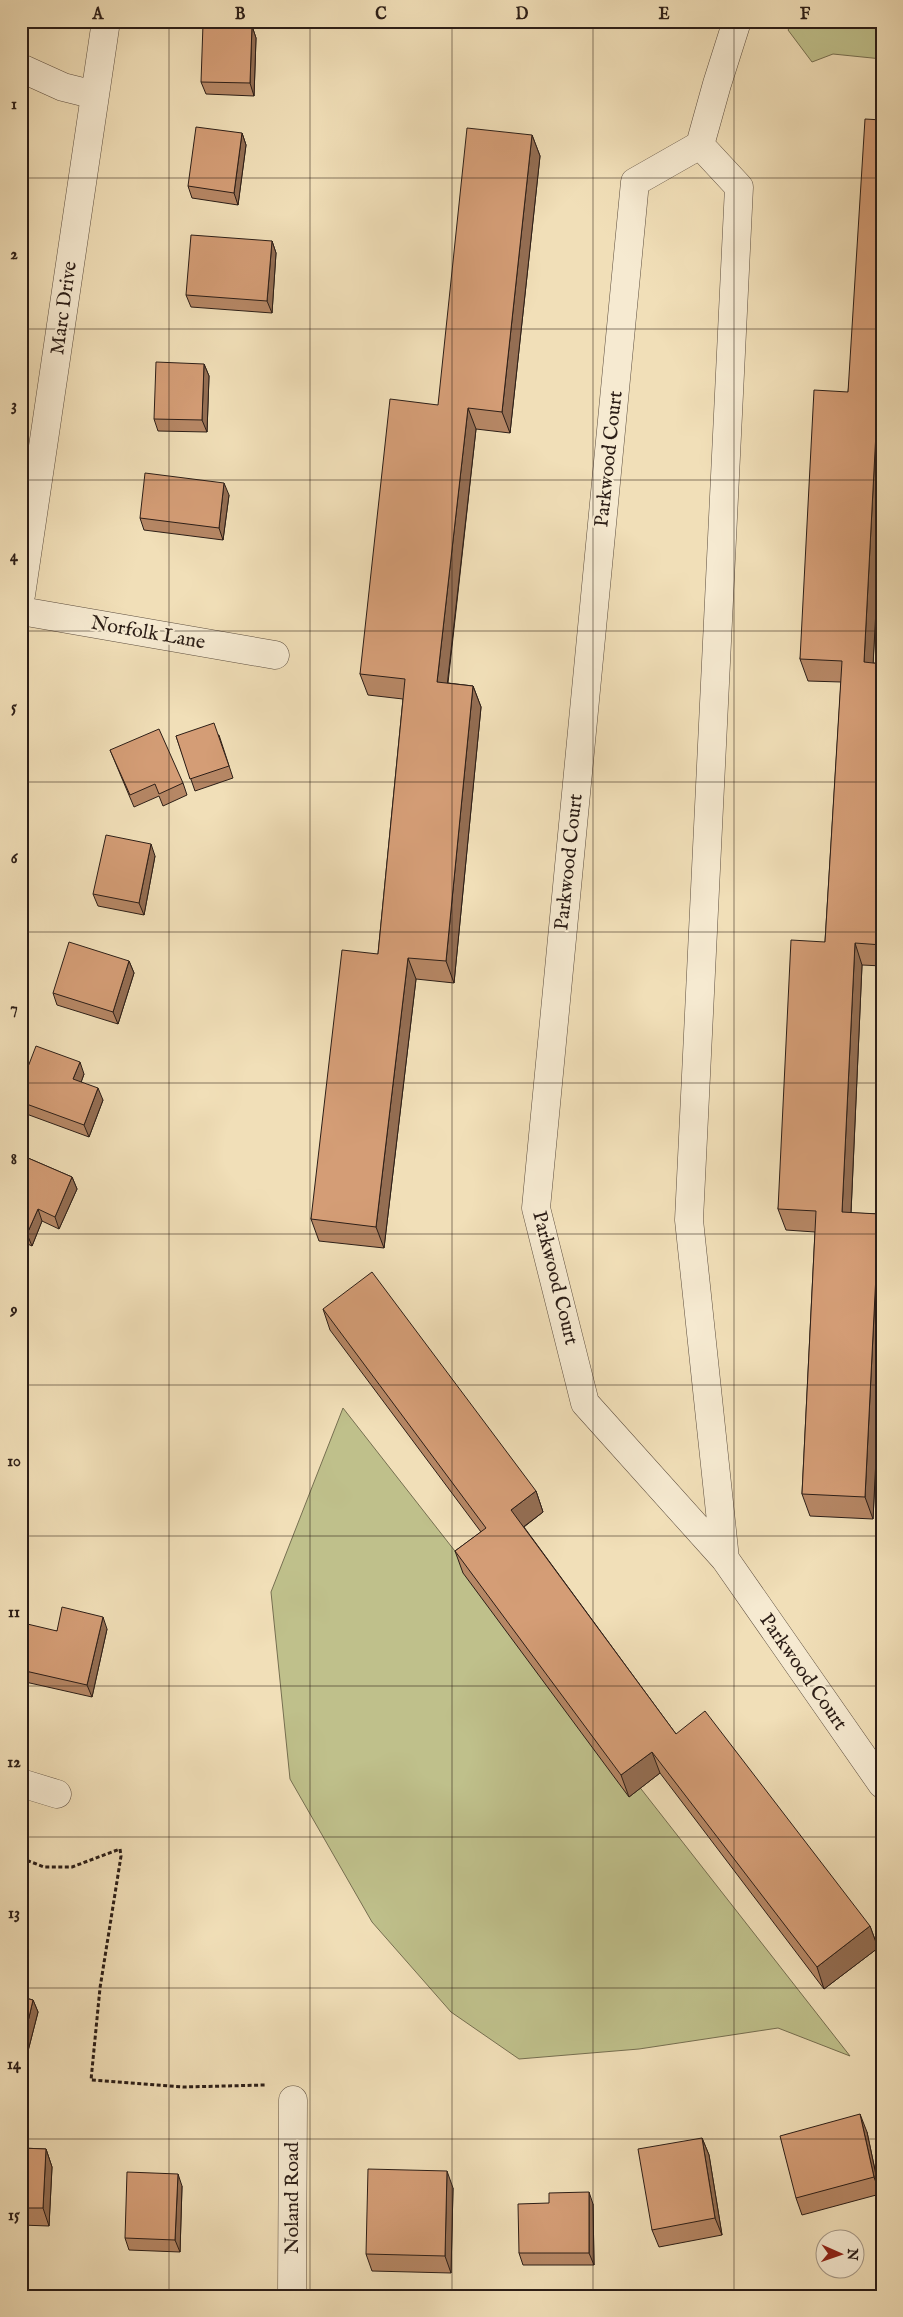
<svg xmlns="http://www.w3.org/2000/svg" width="903" height="2317" font-family="'IM FELL English',serif">
<rect width="100%" height="100%" fill="#f1dfb8"/>
<filter id="stains"><feTurbulence type="fractalNoise" baseFrequency=".004" numOctaves="4"/><feColorMatrix values="0 0 0 0 .2 0 0 0 0 .09 0 0 0 0 .02 0 0 0 .5 -.17"/></filter>
<radialGradient id="worn" r=".72"><stop offset=".6" stop-color="#630" stop-opacity="0"/><stop offset="1" stop-color="#630" stop-opacity=".3"/></radialGradient>
<path fill="#bfc08b" stroke="#766f51" d="M794,21H882V59L833,54L812,62L788,30Z
M343,1408L850,2056L778,2028L639,2049L519,2059L451,2012L372,1922L290,1779L271,1592Z"/>
<g fill="none" stroke-linecap="round" stroke-linejoin="round">
<g stroke="#5d4e3f" stroke-width="29">
<path id="minor" d="M21,68L63,87L95,95
M700,145L739,187L689,1220L725,1559L882,1784
M21,595L106,21
M21,611L275,655
M725,1559L585,1403L536,1208L635,182L700,145L717,84L737,21
M21,1783L57,1794
M292,2296L293,2100"/>
</g>
<path stroke="#2c1e17" stroke-width="3" stroke-dasharray="4 2.5" stroke-linecap="butt" d="M21,1858L44,1867H72L120,1849L121,1856L100,1988L91,2080L184,2087L265,2085"/>
<use href="#minor" stroke="#f6ead1" stroke-width="28"/>
</g>
<path fill="#b68765" stroke="#2c1e17" d="M252,26L256,38L254,96L206,94L201,82Z
M882,120V498L873,663L882,664V966L862,965L851,1213L879,1214L882,1222V1337L873,1519L810,1516L802,1494L815,1232L786,1230L778,1209L825,942L841,682L808,681L800,659L848,392Z
M242,133L246,145L238,205L192,198L188,186Z
M532,135L540,156L510,433L476,429L448,683L473,686L481,707L454,983L416,979L384,1248L319,1241L311,1219L378,954L403,699L368,695L360,674Z
M272,241L276,253L272,313L191,307L186,295Z
M204,364L209,376L207,432L158,431L154,419Z
M229,495L223,540L144,530L140,518Z
M219,735L233,778L195,791L176,736Z
M110,750L183,783L187,795L163,806L159,796L134,807Z
M155,856L144,915L98,906L93,894Z
M129,961L134,973L118,1024L57,1005L53,993Z
M84,1074L81,1082L103,1100L89,1137L21,1112V1085Z
M21,1155L72,1177L77,1189L59,1229L42,1221L32,1246L21,1241Z
M323,1309L536,1491L543,1512L524,1527L676,1734L870,1926L878,1948L824,1989L660,1773L629,1797L463,1573L455,1551L481,1532L330,1330Z
M107,1629L92,1697L21,1681V1630L57,1631Z
M21,1996L22,1997L33,2000L38,2012L28,2051L21,2049Z
M867,2132L880,2194L802,2215L796,2198Z
M702,2138L709,2155L722,2235L659,2247L652,2230Z
M21,2148L46,2149L52,2167L49,2226L21,2225Z
M182,2186L180,2252L129,2250L125,2238Z
M453,2188L451,2273L372,2271L366,2254Z
M549,2203L593,2204L594,2265H523L519,2253Z"/>
<path fill="#946e53" stroke="#2c1e17" d="M252,26L256,38L254,96L250,83Z
M242,133L246,145L238,205L234,193Z
M532,135L540,156L510,433L502,412Z
M272,241L276,253L272,313L267,301Z
M204,364L209,376L207,432L202,420Z
M878,394L882,404V498L872,684L864,662Z
M468,408L476,429L445,704L437,682Z
M224,483L229,495L223,540L219,528Z
M473,686L481,707L454,983L446,961Z
M151,844L155,856L144,915L139,903Z
M855,943L862,965L850,1234L842,1212Z
M408,958L416,979L384,1248L376,1227Z
M129,961L134,973L118,1024L113,1012Z
M80,1062L84,1074L78,1091L73,1079Z
M98,1088L103,1100L89,1137L84,1125Z
M72,1177L77,1189L59,1229L55,1217Z
M38,1209L42,1221L32,1246L27,1234Z
M879,1214L882,1222V1337L873,1519L865,1497Z
M536,1491L543,1512L518,1531L511,1510Z
M103,1617L107,1629L92,1697L87,1685Z
M652,1752L660,1773L629,1797L621,1775Z
M870,1926L878,1948L824,1989L817,1967Z
M33,2000L38,2012L28,2051L24,2039Z
M860,2114L867,2132L880,2194L874,2177Z
M702,2138L709,2155L722,2235L715,2218Z
M46,2149L52,2167L49,2226L43,2208Z
M447,2171L453,2188L451,2273L445,2256Z
M178,2174L182,2186L180,2252L175,2240Z
M589,2192L593,2204L594,2265L589,2253Z"/>
<path fill="#d49d76" stroke="#2c1e17" d="M203,24L252,26L250,83L201,82Z
M865,119L882,120V394H878L864,662L882,664V945L855,943L842,1212L879,1214L865,1497L802,1494L816,1211L778,1209L791,940L825,942L842,661L800,659L814,390L848,392Z
M196,127L242,133L234,193L188,186Z
M467,128L532,135L502,412L468,408L437,682L473,686L446,961L408,958L376,1227L311,1219L342,950L378,954L405,679L360,674L390,399L438,405Z
M191,235L272,241L267,301L186,295Z
M156,362L204,364L202,420L154,419Z
M145,473L224,483L219,528L140,518Z
M214,723L229,766L190,779L176,736Z
M159,729L183,783L159,794L155,784L130,795L110,750Z
M106,835L151,844L139,903L93,894Z
M69,942L129,961L113,1012L53,993Z
M36,1046L80,1062L73,1079L98,1088L84,1125L21,1102V1085Z
M21,1155L72,1177L55,1217L38,1209L27,1234L21,1231Z
M372,1272L536,1491L511,1510L676,1734L705,1711L870,1926L817,1967L652,1752L621,1775L455,1551L486,1528L323,1309Z
M62,1607L103,1617L87,1685L21,1670V1630L23,1623L57,1631Z
M21,1997L33,2000L24,2039L21,2038Z
M860,2114L874,2177L796,2198L780,2136Z
M702,2138L715,2218L652,2230L638,2149Z
M21,2148L46,2149L43,2208H21Z
M368,2169L447,2171L445,2256L366,2254Z
M127,2172L178,2174L175,2240L125,2238Z
M589,2192V2253H519L518,2204L549,2203V2193Z"/>
<path fill="none" stroke="#2c1e17" stroke-width="1" stroke-opacity="0.55" d="M169,21V2296M310,21V2296M452,21V2296M593,21V2296M734,21V2296M21,178H882M21,329H882M21,480H882M21,631H882M21,782H882M21,932H882M21,1083H882M21,1234H882M21,1385H882M21,1536H882M21,1686H882M21,1837H882M21,1988H882M21,2139H882"/>
<g text-anchor="middle" dominant-baseline="central" stroke-width="4.5" stroke-linejoin="round" paint-order="stroke">
<g font-size="20" fill="#2c1e17" stroke="#f6ead1">
<text transform="translate(64 308) rotate(-82)">Marc Drive</text>
<text transform="translate(609 459) rotate(-84)">Parkwood Court</text>
<text transform="translate(148 633) rotate(10)">Norfolk Lane</text>
<text transform="translate(569 862) rotate(-84)">Parkwood Court</text>
<text transform="translate(555 1278) rotate(76)">Parkwood Court</text>
<text transform="translate(803 1672) rotate(55)">Parkwood Court</text>
<text transform="translate(292 2198) rotate(-90)">Noland Road</text>
</g>
</g>
<rect width="903" height="2317" fill="none" stroke="#f1dfb8" stroke-width="55"/>
<g transform="translate(840 2254) rotate(92)"><circle r="24" fill="#f6ead1" stroke="#a59887"/>
<path d="M0-4L9 19L0 12L-9 19Z" fill="#8f2418"/>
<text y="-8" font-size="14" font-weight="bold" text-anchor="middle" fill="#2c1e17">N</text>
</g>
<rect x="28" y="28" width="848" height="2262" fill="none" stroke="#2c1e17" stroke-width="2"/>
<g font-size="16" text-anchor="middle" font-weight="bold" fill="#2c1e17">
<text x="98" y="19">A</text>
<text x="240" y="19">B</text>
<text x="381" y="19">C</text>
<text x="522" y="19">D</text>
<text x="664" y="19">E</text>
<text x="805" y="19">F</text>
<text x="14" y="109">1</text>
<text x="14" y="259">2</text>
<text x="14" y="410">3</text>
<text x="14" y="561">4</text>
<text x="14" y="712">5</text>
<text x="14" y="863">6</text>
<text x="14" y="1013">7</text>
<text x="14" y="1164">8</text>
<text x="14" y="1315">9</text>
<text x="14" y="1466">10</text>
<text x="14" y="1617">11</text>
<text x="14" y="1767">12</text>
<text x="14" y="1918">13</text>
<text x="14" y="2069">14</text>
<text x="14" y="2220">15</text>
</g>
<rect width="100%" height="100%" filter="url(#stains)"/>
<rect width="100%" height="100%" fill="url(#worn)"/>
</svg>
